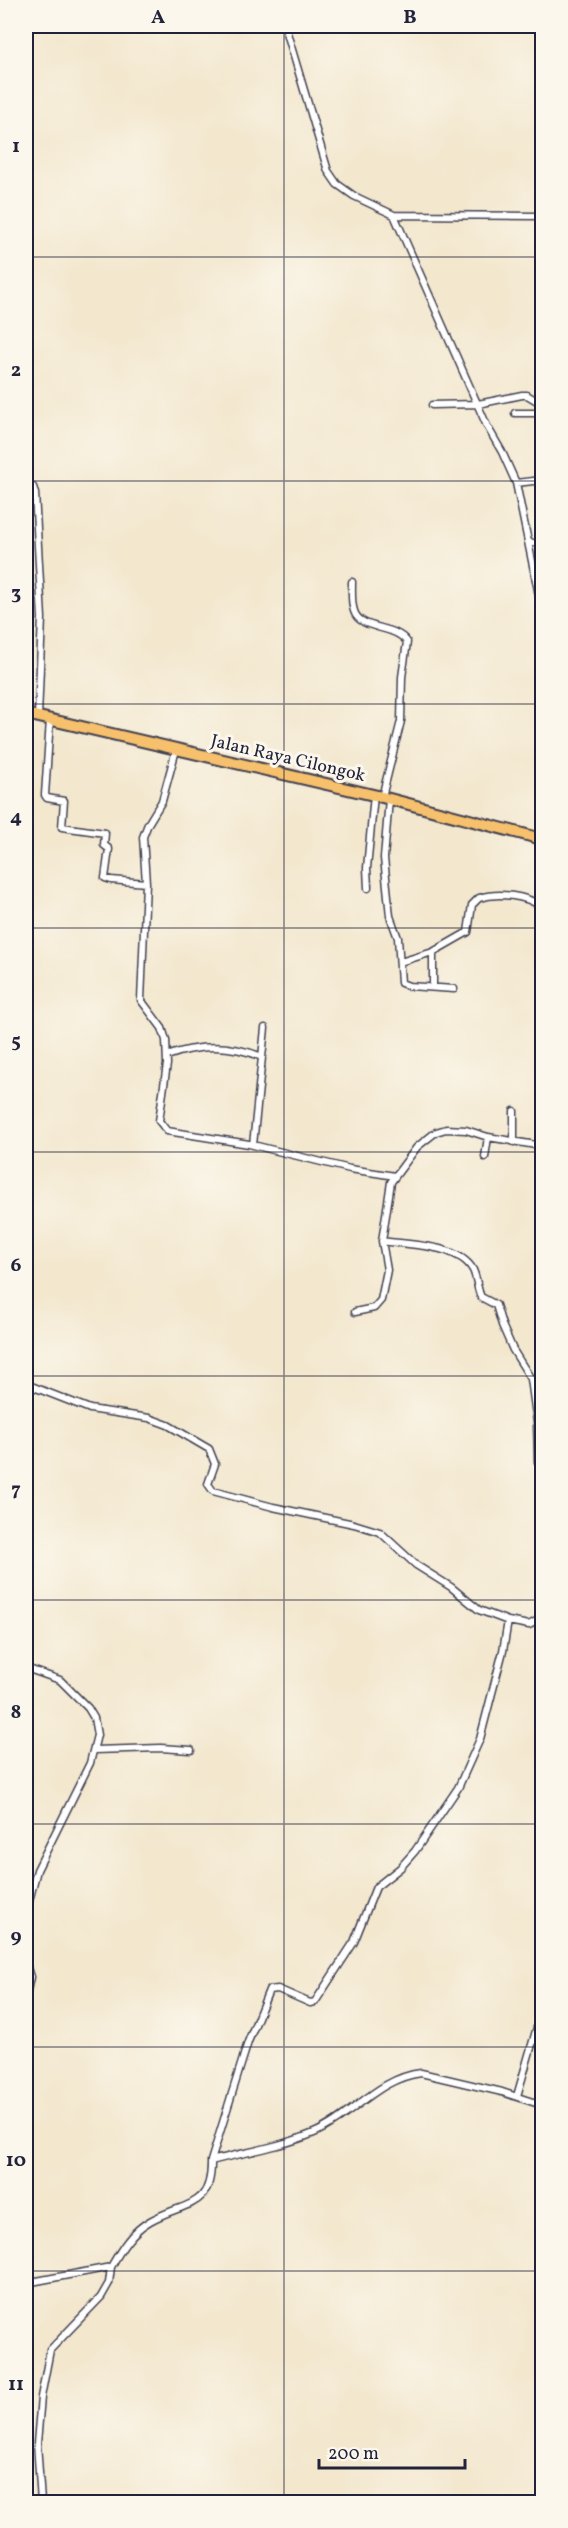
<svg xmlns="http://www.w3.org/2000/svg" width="568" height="2528" font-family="Vollkorn,serif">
<rect width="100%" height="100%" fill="#fbf7ec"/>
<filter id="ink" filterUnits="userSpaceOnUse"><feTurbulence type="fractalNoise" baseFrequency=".0167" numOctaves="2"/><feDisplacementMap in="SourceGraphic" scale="12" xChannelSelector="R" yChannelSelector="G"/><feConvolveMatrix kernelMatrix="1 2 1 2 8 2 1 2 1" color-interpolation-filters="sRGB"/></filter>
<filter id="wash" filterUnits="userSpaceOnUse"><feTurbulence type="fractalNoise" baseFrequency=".008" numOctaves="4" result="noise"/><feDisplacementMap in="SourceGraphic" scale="24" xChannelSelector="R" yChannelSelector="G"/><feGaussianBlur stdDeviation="1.35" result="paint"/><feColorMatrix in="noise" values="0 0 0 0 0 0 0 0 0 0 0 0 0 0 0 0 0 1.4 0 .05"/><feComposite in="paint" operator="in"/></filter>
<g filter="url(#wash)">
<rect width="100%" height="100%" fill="#f3e7ce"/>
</g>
<g filter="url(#ink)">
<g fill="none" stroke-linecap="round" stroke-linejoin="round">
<g stroke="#414051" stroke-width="9">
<path id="street" d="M285,26L328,171L337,184L354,196L394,215L542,216
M394,215L487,426L502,452L516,483L542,610
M432,405L478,404L522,395H527L542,404
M515,413H542
M516,483L542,480
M26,485L33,487L35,493L42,618L38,717
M529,543H542
M352,582C352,591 351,602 354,611C360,631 395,624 407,642L402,677L401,721L382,797
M50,720L45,795L47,798L64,801L62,827L105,833L104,845L109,849L105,878L111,880L146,883
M176,750L162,801L148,824L143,837L146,883L141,1000L162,1028L166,1040L167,1064L159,1121L167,1131L249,1144L350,1169L395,1176
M389,799L384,858L390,916L398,938L401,983L409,986L454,989
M368,888L367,868L374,795
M400,962L433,952
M433,987V952L468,932L472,905L479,898C498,892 526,895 542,907
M167,1056C200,1044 230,1044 262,1057
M514,1142V1111
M253,1145L265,1028
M485,1157L488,1137
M382,1241C408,1245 459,1244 473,1270C477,1278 477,1289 481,1297L496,1305L502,1325L513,1350L531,1379L537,1423L538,1462L542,1467
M355,1312L374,1308L381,1300L387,1270L382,1241L391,1182L417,1147L436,1132L446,1129L466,1130L488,1137L542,1146
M26,1384L90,1409L149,1418L168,1425L209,1449L215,1464L208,1484L213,1491L273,1507L354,1524L380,1532L416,1565L451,1587L479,1610L508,1621L503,1651L480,1739L458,1788L415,1851L400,1868L376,1887L354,1942L315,2002L310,2003L278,1989L269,1990L248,2042L211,2161
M508,1621L529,1625L542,1618
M26,1668L60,1680L88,1708L94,1718L97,1735L90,1763L37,1870L26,1913
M94,1750L161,1748L191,1750
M26,1964L30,1977L26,1996
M517,2096L542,2010
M26,2283L111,2267C121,2249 132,2231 150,2221C185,2201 212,2210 211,2161C246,2152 280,2147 314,2133C352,2117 378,2078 421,2073L502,2092L542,2105
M41,2502L37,2443L41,2397L50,2350L101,2297L109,2283L111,2267"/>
</g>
<g stroke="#414051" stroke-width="14">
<path id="highway" d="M26,714L382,797L542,839"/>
</g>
<use href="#street" stroke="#fff" stroke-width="6"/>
<use href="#highway" stroke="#f7c06c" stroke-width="10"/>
</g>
</g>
<path fill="none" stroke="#22223b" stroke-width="1.5" stroke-opacity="0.55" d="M284,26V2502M26,257H542M26,481H542M26,704H542M26,928H542M26,1152H542M26,1376H542M26,1600H542M26,1824H542M26,2047H542M26,2271H542"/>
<g text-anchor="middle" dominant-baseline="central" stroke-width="6" stroke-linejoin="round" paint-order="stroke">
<g font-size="18" fill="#22223b" stroke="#fbf7ec">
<text transform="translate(288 759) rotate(13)">Jalan Raya Cilongok</text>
</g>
</g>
<rect width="568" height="2528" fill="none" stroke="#fbf7ec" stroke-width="66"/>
<path d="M319 2459v9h146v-9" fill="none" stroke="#22223b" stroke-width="3"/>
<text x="328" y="2459" font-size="18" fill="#22223b" stroke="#fbf7ec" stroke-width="4.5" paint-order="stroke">200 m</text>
<rect x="33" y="33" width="502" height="2462" fill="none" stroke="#22223b" stroke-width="2"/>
<g font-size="20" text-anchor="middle" font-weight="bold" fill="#22223b">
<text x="158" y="23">A</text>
<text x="410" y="23">B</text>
<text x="16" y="152">1</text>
<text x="16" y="376">2</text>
<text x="16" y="599">3</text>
<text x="16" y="823">4</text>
<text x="16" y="1047">5</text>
<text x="16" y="1271">6</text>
<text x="16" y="1495">7</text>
<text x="16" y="1718">8</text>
<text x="16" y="1942">9</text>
<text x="16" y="2166">10</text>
<text x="16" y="2390">11</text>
</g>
</svg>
